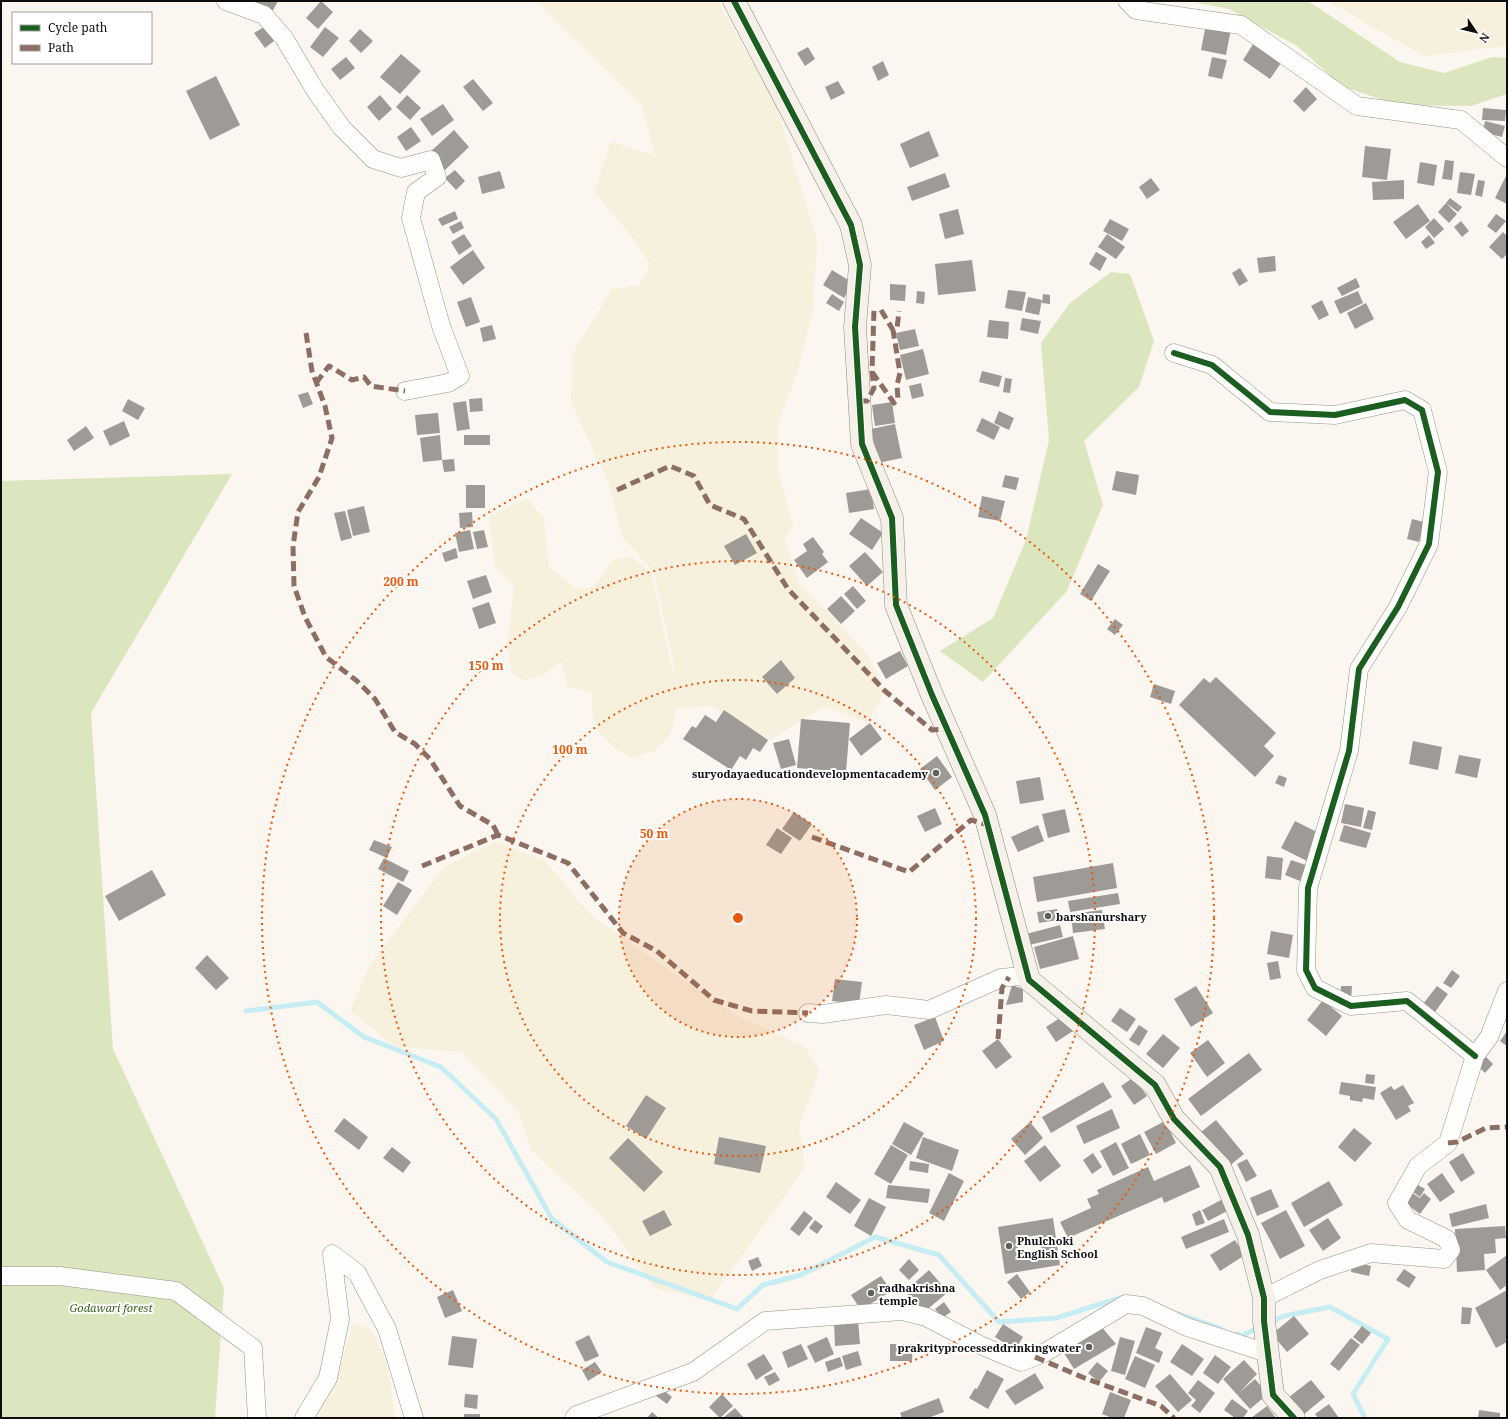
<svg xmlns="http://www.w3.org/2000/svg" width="1508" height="1419" font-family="'Noto Serif',serif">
<rect width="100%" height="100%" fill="#fbf7f0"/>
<path fill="#f7f0dd" d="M536,1H717L774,99L817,240L813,309L797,373L778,424V469L793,526L784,538L799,583L867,653L885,691L867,723L825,706L770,740L710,706L676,709L671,733L656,750L632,758L614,748L599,732L592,712V692L568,687L561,661L545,674L524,681L512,672L507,649L514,586L495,567L489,517L527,498L544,519L549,567L576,589L594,587L614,559L631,557L651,572L673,675L674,664L654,572L622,537L609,484L571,402L573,353L612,289L640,285L650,264L632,237L594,192L611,141L655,156L642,106Z
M1327,1H1507V46L1424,56Z
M495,841L545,861L593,917L733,1014L804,1046L820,1070L799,1126L805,1168L710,1300L654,1288L603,1217L531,1150L518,1111L461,1052L396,1047L350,1011L370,965L444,867Z
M353,1323L371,1329L387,1363L395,1418H307L339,1372Z"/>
<path fill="#dbe6be" d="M1189,1H1308L1400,62L1444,73L1492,57L1507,58V94L1471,106L1397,105L1342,86L1297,46L1229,9Z
M1111,272L1130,274L1154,341L1139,387L1084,441L1103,505L1067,591L983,682L940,651L993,618L1026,540L1049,440L1041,343L1070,303Z
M232,474L91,713L113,1049L224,1288L215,1418H1V481Z"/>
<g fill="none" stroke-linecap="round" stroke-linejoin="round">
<path stroke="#c7edf4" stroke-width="5" d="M246,1011L317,1002L364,1037L441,1067L496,1119L552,1219L607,1262L737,1309L763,1285L801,1275L875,1237L939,1255L999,1322L1056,1318L1123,1297
M1176,1313L1222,1329
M1269,1323L1284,1316L1330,1307L1388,1339L1353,1394L1365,1418
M1237,1334L1241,1336L1260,1327"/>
</g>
<path fill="#9e9a96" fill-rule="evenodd" d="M258,1H278L272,12L257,4Z
M321,1L333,12L318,29L306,18Z
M1206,24L1231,29L1226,55L1201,50Z
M264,27L274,41L265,48L254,33Z
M325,27L339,38L323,57L310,47Z
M360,29L373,41L361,53L349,41Z
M1255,41L1283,60L1270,79L1243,60Z
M808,47L815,59L805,66L797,53Z
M401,54L421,71L400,94L380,77Z
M346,57L355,68L340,80L331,69Z
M1212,57L1227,60L1222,79L1208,76Z
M883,61L889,75L878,81L872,67Z
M216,76L240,125L210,140L186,91Z
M473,79L493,103L483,111L463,87Z
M838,81L845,93L831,100L825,87Z
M1306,87L1317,99L1304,112L1293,101Z
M380,95L392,109L379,121L367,107Z
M407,95L421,108L410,120L396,107Z
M443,104L454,120L432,136L420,119Z
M1483,108L1506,110L1505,121L1482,120Z
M1485,121L1505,126L1502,137L1483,132Z
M411,127L421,141L406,151L397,137Z
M454,130L469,147L445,170L429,153Z
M929,131L939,156L910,168L900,144Z
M1365,146L1391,149L1387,180L1362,177Z
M1445,160L1454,161L1452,180L1442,179Z
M1420,162L1437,165L1434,186L1417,183Z
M455,170L465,181L456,190L445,178Z
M500,171L505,188L482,194L478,177Z
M1460,172L1475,174L1471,195L1457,193Z
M945,173L950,187L912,201L907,187Z
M1507,174V204L1495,198Z
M1151,178L1160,190L1147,199L1139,187Z
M1404,180V199L1373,200L1372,182Z
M1478,180L1485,181L1482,197L1475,195Z
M1450,198L1462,207L1458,212L1446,203Z
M1446,203L1457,214L1449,223L1438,212Z
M1418,204L1430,221L1406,239L1393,222Z
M958,209L964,234L945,239L939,214Z
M455,211L458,219L442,226L438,219Z
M1496,214L1506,221L1496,233L1487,226Z
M1434,218L1444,229L1434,238L1425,227Z
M1110,219L1129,229L1122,241L1103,231Z
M461,221L464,228L453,234L449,227Z
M1461,221L1469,231L1462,237L1454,227Z
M1503,232L1507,236V254L1502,259L1489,247Z
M464,234L472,246L459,255L451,242Z
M1107,234L1125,247L1116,259L1098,247Z
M1429,235L1435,243L1426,249L1421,242Z
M473,250L485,268L463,285L450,267Z
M1096,252L1107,258L1100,271L1089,264Z
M1275,256L1276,271L1259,273L1257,258Z
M972,260L976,291L938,295L935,264Z
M1240,268L1248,281L1239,286L1232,273Z
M832,270L853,283L844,298L823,285Z
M1356,278L1360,287L1342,296L1337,288Z
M890,284L906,285L905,301L890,300Z
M1008,290L1026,292L1022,311L1005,308Z
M917,291L925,292L924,304L916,303Z
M1358,291L1363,303L1340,314L1334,301Z
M832,294L844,302L839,311L826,303Z
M1043,294L1050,295V304L1042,303Z
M471,297L480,322L466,327L457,302Z
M1028,297L1042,300L1039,315L1025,312Z
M1322,300L1329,315L1319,320L1311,306Z
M1366,303L1374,319L1355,329L1347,313Z
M1022,318L1041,321L1038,334L1020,330Z
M989,320L1009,322L1008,339L987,337Z
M492,325L496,339L483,342L480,328Z
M915,329L919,346L900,350L896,333Z
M923,349L929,374L906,380L900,355Z
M982,371L1002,376L999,387L979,382Z
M1005,378L1012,379L1010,393L1003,392Z
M921,383L924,396L912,399L909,386Z
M308,392L313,404L303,408L298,395Z
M482,398L483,411L470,412L469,399Z
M128,399L145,408L138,420L122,411Z
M466,401L470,429L457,431L453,403Z
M892,402L895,423L875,426L872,405Z
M999,411L1014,418L1009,430L994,423Z
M438,413L440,433L417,435L415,415Z
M982,418L1000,427L994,440L976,431Z
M124,421L130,436L110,446L103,431Z
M895,424L902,458L878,463L871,429Z
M86,426L94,438L74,451L67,440Z
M440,435L442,460L423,462L420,438Z
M464,435H490V445H464Z
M454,459L455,471L444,472L442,460Z
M1116,471L1139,475L1136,495L1112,490Z
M1005,475L1019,478L1016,490L1002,487Z
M466,485H485V508H466Z
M871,489L874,509L849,513L846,493Z
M982,496L1005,501L1000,521L978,517Z
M364,506L370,532L353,536L347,510Z
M345,511L352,538L341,541L334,513Z
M472,512L473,527L460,528L459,513Z
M861,518L883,533L872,550L849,534Z
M1412,519L1424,522L1419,542L1407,539Z
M470,530L474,549L459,552L455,533Z
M484,530L488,547L477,549L473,532Z
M746,534L757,553L735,565L724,546Z
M813,537L824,552L822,554L828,562L807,578L794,560L807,551L803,544Z
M456,548L458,558L445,562L442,553Z
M865,552L883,572L867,586L849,566Z
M1098,564L1110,571L1091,601L1080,594Z
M486,575L492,592L473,599L467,581Z
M853,586L866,601L857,609L844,594Z
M841,596L855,611L841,624L827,609Z
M489,602L496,623L479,629L472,608Z
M1115,619L1123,625L1115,635L1107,629Z
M900,651L908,666L886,679L877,663Z
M781,660L795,678L777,694L762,677Z
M1216,677L1276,733L1264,746L1274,756L1255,777L1179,705L1204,678L1210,683Z
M1154,684L1175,691L1171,704L1150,697Z
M724,710L768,740L760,752L753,748L746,760L740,756L731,770L683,739L692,726L696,728L705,715L716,722Z
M801,719L850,723L846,772L797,768Z
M870,723L882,739L861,756L849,739Z
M789,739L796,765L781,769L773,743Z
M1413,741L1442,747L1438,770L1409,764Z
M1459,755L1481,759L1477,778L1455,773Z
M937,756L952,777L935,790L920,769Z
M1279,775L1287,778L1284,787L1275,783Z
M1040,777L1044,800L1020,804L1016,781Z
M1345,804L1364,808L1361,827L1341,823Z
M935,808L942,824L925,832L917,816Z
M1065,809L1070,832L1048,838L1042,814Z
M1368,810L1376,812L1372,830L1363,828Z
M794,812L812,824L800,841L782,829Z
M1295,821L1323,835L1309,862L1281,848Z
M1038,825L1044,841L1018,852L1011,837Z
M1344,825L1371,833L1366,848L1339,841Z
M777,828L792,838L781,854L766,845Z
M374,840L392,847L387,858L369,850Z
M1267,856L1283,858L1281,880L1265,878Z
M384,858L409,871L403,882L378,869Z
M1291,860L1306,865L1300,881L1285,875Z
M1113,863L1117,888L1037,902L1033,877Z
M152,870L166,895L119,921L105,896Z
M398,882L412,890L397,915L383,906Z
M1118,893L1120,904L1070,912L1068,901Z
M1057,909L1058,920L1039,923L1037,912Z
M1102,910L1105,929L1073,933L1071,914Z
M1060,925L1063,937L1029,945L1026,934Z
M1271,931L1293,935L1289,958L1267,954Z
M1073,936L1079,959L1040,969L1034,947Z
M207,955L229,978L216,990L195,968Z
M1278,961L1281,978L1270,980L1267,963Z
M1452,970L1460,976L1451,988L1443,983Z
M835,979L862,982L859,1004L832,1001Z
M1012,985L1023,989V1002L1006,1005Z
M1196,986L1213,1013L1191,1027L1174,999Z
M1341,986H1352L1351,1000H1340Z
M1437,986L1448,994L1435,1012L1423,1004Z
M1323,1000L1342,1016L1326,1036L1307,1020Z
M1120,1008L1136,1019L1127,1032L1111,1021Z
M1063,1016L1073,1031L1056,1042L1046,1027Z
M935,1017L944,1041L924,1050L914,1025Z
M1139,1025L1148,1031L1139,1046L1129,1040Z
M1507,1031V1046L1500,1041Z
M1163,1034L1180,1048L1163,1068L1146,1054Z
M998,1039L1012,1057L996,1069L982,1051Z
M1208,1040L1225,1063L1207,1077L1190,1053Z
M1249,1053L1262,1070L1201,1116L1188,1099Z
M1485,1056L1493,1064L1485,1073L1477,1065Z
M1366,1074L1375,1075L1374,1084L1365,1083Z
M1134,1077L1147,1096L1134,1105L1121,1086Z
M1103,1082L1112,1097L1051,1133L1042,1117Z
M1341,1082L1376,1087L1374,1100L1363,1098L1362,1102L1350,1100V1096L1339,1094Z
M1403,1085L1414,1103L1408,1106L1411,1111L1396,1120L1380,1093L1391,1086L1394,1090Z
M646,1095L666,1108L646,1139L626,1126Z
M1112,1109L1120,1128L1084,1144L1076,1126Z
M344,1118L368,1137L359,1150L334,1131Z
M1216,1120L1244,1154L1228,1167L1201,1132Z
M1165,1121L1176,1143L1156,1154L1144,1132Z
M904,1122L924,1133L911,1155L892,1144Z
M1030,1122L1043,1138L1025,1155L1011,1139Z
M1354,1128L1372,1143L1355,1162L1338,1147Z
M1140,1134L1150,1155L1131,1164L1121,1144Z
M719,1137L766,1146L760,1173L714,1164Z
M923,1137L959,1150L952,1171L916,1158Z
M628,1138L663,1172L644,1192L609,1158Z
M1116,1142L1129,1168L1113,1176L1100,1151Z
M891,1145L908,1155L891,1184L874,1174Z
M1045,1145L1061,1166L1040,1182L1024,1161Z
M392,1147L411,1162L403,1173L383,1158Z
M1093,1153L1102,1167L1092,1174L1083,1160Z
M1463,1153L1475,1173L1461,1182L1449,1162Z
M1247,1159L1257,1176L1246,1182L1237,1164Z
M910,1161L929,1164L928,1173L909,1170Z
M1190,1165L1200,1187L1164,1203L1162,1197L1068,1238L1060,1222L1091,1208L1087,1199L1099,1194L1097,1190L1148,1167L1154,1181Z
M949,1173L964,1181L944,1221L929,1213Z
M1442,1173L1455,1192L1440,1202L1427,1184Z
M1329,1181L1343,1205L1304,1227L1291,1203Z
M836,1182L861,1200L850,1214L826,1197Z
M888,1185L930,1189L928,1203L886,1198Z
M1418,1185L1425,1189L1420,1197L1413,1192Z
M1271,1189L1279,1207L1257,1216L1250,1198Z
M1411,1192L1420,1198L1424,1193L1431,1199L1420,1214L1404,1202Z
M869,1198L886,1207L871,1236L854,1226Z
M1223,1199L1229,1210L1208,1221L1202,1210Z
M1486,1204L1489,1218L1452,1227L1449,1214Z
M664,1210L672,1225L650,1236L642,1221Z
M1200,1210L1205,1223L1196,1226L1192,1214Z
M1286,1210L1305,1246L1280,1259L1261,1223Z
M804,1211L813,1218L799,1236L790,1229Z
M1053,1218L1060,1265L1005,1274L998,1227ZM1040,1235L1042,1253L1019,1256L1017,1238Z
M1328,1218L1341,1238L1323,1251L1309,1230Z
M1224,1219L1229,1232L1186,1249L1181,1237Z
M815,1220L823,1226L817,1234L809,1228Z
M1505,1226L1506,1238L1495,1239L1496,1253L1484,1254L1485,1270L1457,1272L1455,1229Z
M1235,1240L1245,1255L1220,1271L1210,1255Z
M1507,1255V1285L1500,1290L1486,1270Z
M758,1257L762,1266L752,1271L748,1261Z
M909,1259L919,1270L909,1280L899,1270Z
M1353,1262L1371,1266L1369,1276L1351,1272Z
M1404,1269L1416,1277L1409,1288L1396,1280Z
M929,1270L948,1292L923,1313L905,1291Z
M1017,1274L1030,1292L1021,1299L1007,1282Z
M881,1276L891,1291L861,1310L851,1295Z
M453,1290L462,1311L445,1318L437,1297Z
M1507,1290V1342L1496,1348L1475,1308Z
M944,1302L951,1312L942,1318L935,1309Z
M1462,1307L1472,1308L1470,1324H1461Z
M1294,1316L1309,1334L1287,1352L1272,1334Z
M858,1320L860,1344L835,1346L834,1322Z
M1003,1324L1023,1337L1015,1350L995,1337Z
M1100,1325L1116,1344L1074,1369L1062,1350Z
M1362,1326L1371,1333L1362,1344L1353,1337Z
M1146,1327L1162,1333L1155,1348L1163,1352L1159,1363L1136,1353Z
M589,1335L599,1356L585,1362L575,1342Z
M452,1336L477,1339L473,1368L448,1365Z
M827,1337L834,1354L815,1363L807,1346Z
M1120,1337L1135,1341L1125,1375L1111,1371Z
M1351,1338L1360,1345L1339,1371L1330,1364Z
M801,1344L808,1359L788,1368L782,1352Z
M890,1344H913L912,1361H890Z
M1182,1344L1204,1359L1192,1376L1170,1362Z
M858,1351L862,1365L846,1370L842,1356Z
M764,1354L773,1369L756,1380L747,1364Z
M1215,1355L1231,1367L1218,1384L1203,1373Z
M1135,1356L1155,1365L1145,1388L1125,1379Z
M840,1357L843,1366L828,1372L825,1362Z
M1244,1360L1257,1374L1240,1392L1255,1379L1268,1394L1250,1409L1223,1379Z
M595,1362L602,1372L588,1381L582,1370Z
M1097,1362L1108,1371L1099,1382L1088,1373Z
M987,1370L1004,1379L988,1409L969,1398L975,1388L977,1389Z
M775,1372L780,1380L769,1386L764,1377Z
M1035,1373L1044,1388L1015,1405L1005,1391Z
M1170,1374L1192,1400L1178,1412L1155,1386Z
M1198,1380L1215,1393L1200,1413L1191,1406L1196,1400L1188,1393Z
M1311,1380L1325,1397L1303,1415L1289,1397Z
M661,1388L672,1397L667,1404L655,1395Z
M1110,1392L1131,1400L1124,1418H1112L1102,1414Z
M465,1394L478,1395L477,1409L464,1407Z
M722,1394L733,1406L720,1418L709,1407Z
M939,1398L944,1412L928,1418H902L900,1413Z
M1232,1399L1248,1411L1243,1418H1235L1224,1410Z
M1329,1404L1339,1418H1318L1315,1414Z
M1267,1406L1276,1418H1251Z
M735,1408L744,1418H725L724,1417Z
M1479,1410L1500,1413V1418H1478Z
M652,1412L659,1418H647Z
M464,1414H480V1418H464Z"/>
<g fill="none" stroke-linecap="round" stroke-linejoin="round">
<g stroke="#94928f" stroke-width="19">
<path id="street" d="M226,1L264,15L284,38L315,90L342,128L373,159L401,168L431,160L437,177L416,192L411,218L441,326L460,376L448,383L405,391
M1127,1L1136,10L1241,25L1357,106L1461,120L1507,158
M1174,353L1212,365L1270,412L1335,415L1405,400L1422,410L1438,472L1429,544L1398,607L1359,669L1349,751L1308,888L1306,970L1315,988L1351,1006L1407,1001L1475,1056
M808,1013L823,1014L886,1005L929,1010L1001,978L1020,976L1029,980
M1,1276H60L176,1291L253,1348L257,1418
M1264,1298L1320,1270L1371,1253L1444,1259L1451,1250L1447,1239L1408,1220L1397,1203L1418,1166L1448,1143L1475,1056L1489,1037L1507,991
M304,1418L328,1378L340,1319L332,1254L357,1273L387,1329L414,1418
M574,1418L577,1415L693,1372L765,1321L902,1311L926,1317L980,1345L1021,1362L1044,1353L1126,1304L1143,1306L1187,1327L1267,1353"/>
</g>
<g stroke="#8b8986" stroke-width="23">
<path id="secondary" d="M734,1L851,225L860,265L855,327L862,444L892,518L896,605L932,695L985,815L1029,980L1155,1085L1174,1119L1220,1167L1248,1235L1264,1298V1321L1273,1395L1294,1418"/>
</g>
<use href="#street" stroke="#fefefd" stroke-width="18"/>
<use href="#secondary" stroke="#f5f1e8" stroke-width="22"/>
<path stroke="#8d6e63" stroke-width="5" stroke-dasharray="10 5" stroke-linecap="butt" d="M881,310L893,330L897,329L899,311
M306,333L312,371L325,406L332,438L319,477L298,512L293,546L294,586L305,617L326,657L357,681L375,699L395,732L415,744L430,759L460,806L493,825L498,835
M872,372L894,403L898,399L897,385L900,373L893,330
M316,383L329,366L352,380L364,377L371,386L405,391
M859,401H867L874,388L872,372L874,309
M617,490L670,466L694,476L710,505L744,519L788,589L885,691L932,730L947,729
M812,837L909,872L971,820L988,825
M422,866L498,835L568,863L623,933L657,951L714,1000L752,1011L808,1013
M998,1039L1002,988L1009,977
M1448,1143L1457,1142L1486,1128L1507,1127
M1035,1357L1082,1377L1161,1406L1174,1418"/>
<g stroke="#fff" stroke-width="8">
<path id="cycleway" d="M734,1L851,225L860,265L855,327L862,444L892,518L896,605L932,695L985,815L1029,980L1155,1085L1174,1119L1220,1167L1248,1235L1264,1298V1321L1273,1395L1294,1418
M1174,353L1212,365L1270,412L1335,415L1405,400L1422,410L1438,472L1429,544L1398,607L1359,669L1349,751L1308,888L1306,970L1315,988L1351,1006L1407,1001L1475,1056"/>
</g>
<use href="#cycleway" stroke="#1b5e20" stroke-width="6"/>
</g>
<circle cx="738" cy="918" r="119" fill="#e8590c" fill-opacity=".12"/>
<g fill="none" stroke="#e8590c" stroke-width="2" stroke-dasharray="2 4">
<circle cx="738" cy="918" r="119"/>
<circle cx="738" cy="918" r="238"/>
<circle cx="738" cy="918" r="357"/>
<circle cx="738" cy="918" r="476"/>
</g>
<g fill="#605f5c" stroke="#fff" stroke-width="1.5">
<circle cx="936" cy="773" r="4"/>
<circle cx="1048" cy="916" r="4"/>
<circle cx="1009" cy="1246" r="4"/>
<circle cx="871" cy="1293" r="4"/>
<circle cx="1089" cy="1347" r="4"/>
</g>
<g text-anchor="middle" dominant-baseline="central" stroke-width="4" stroke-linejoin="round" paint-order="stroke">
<g font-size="11" font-weight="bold" fill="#0d0d0d" stroke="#fff" text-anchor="start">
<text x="928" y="773" text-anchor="end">suryodayaeducationdevelopmentacademy</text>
<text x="1056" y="916">barshanurshary</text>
<text x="1017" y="1240">Phulchoki<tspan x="1017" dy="13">English School</tspan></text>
<text x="879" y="1287">radhakrishna<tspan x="879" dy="13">temple</tspan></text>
<text x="1081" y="1347" text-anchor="end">prakrityprocesseddrinkingwater</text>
</g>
<g font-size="11" font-style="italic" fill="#39641d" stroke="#fff">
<text x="111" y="1307">Godawari forest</text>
</g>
</g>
<circle cx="738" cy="918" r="6" fill="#e8590c" stroke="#fff" stroke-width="2"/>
<g font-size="12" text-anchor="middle" font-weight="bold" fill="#e8590c" stroke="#fff" stroke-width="4" stroke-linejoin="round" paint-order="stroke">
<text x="401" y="586">200 m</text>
<text x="486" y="670">150 m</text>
<text x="570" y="754">100 m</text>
<text x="654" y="838">50 m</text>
</g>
<rect width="1508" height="1419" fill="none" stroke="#0d0d0d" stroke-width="4"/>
<rect x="12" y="12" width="140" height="52" fill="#ffffff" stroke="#9e9e9e"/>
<rect x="20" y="25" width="20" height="6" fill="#1b5e20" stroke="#9e9e9e"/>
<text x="48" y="32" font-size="12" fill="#0d0d0d">Cycle path</text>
<rect x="20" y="45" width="20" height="6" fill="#8d6e63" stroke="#9e9e9e"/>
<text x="48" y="52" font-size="12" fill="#0d0d0d">Path</text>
<g transform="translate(1476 32) rotate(125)" stroke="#ffffff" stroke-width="3" paint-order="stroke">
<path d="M0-3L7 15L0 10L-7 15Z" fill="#0d0d0d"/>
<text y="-6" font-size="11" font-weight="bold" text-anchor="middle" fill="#0d0d0d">N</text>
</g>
</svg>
